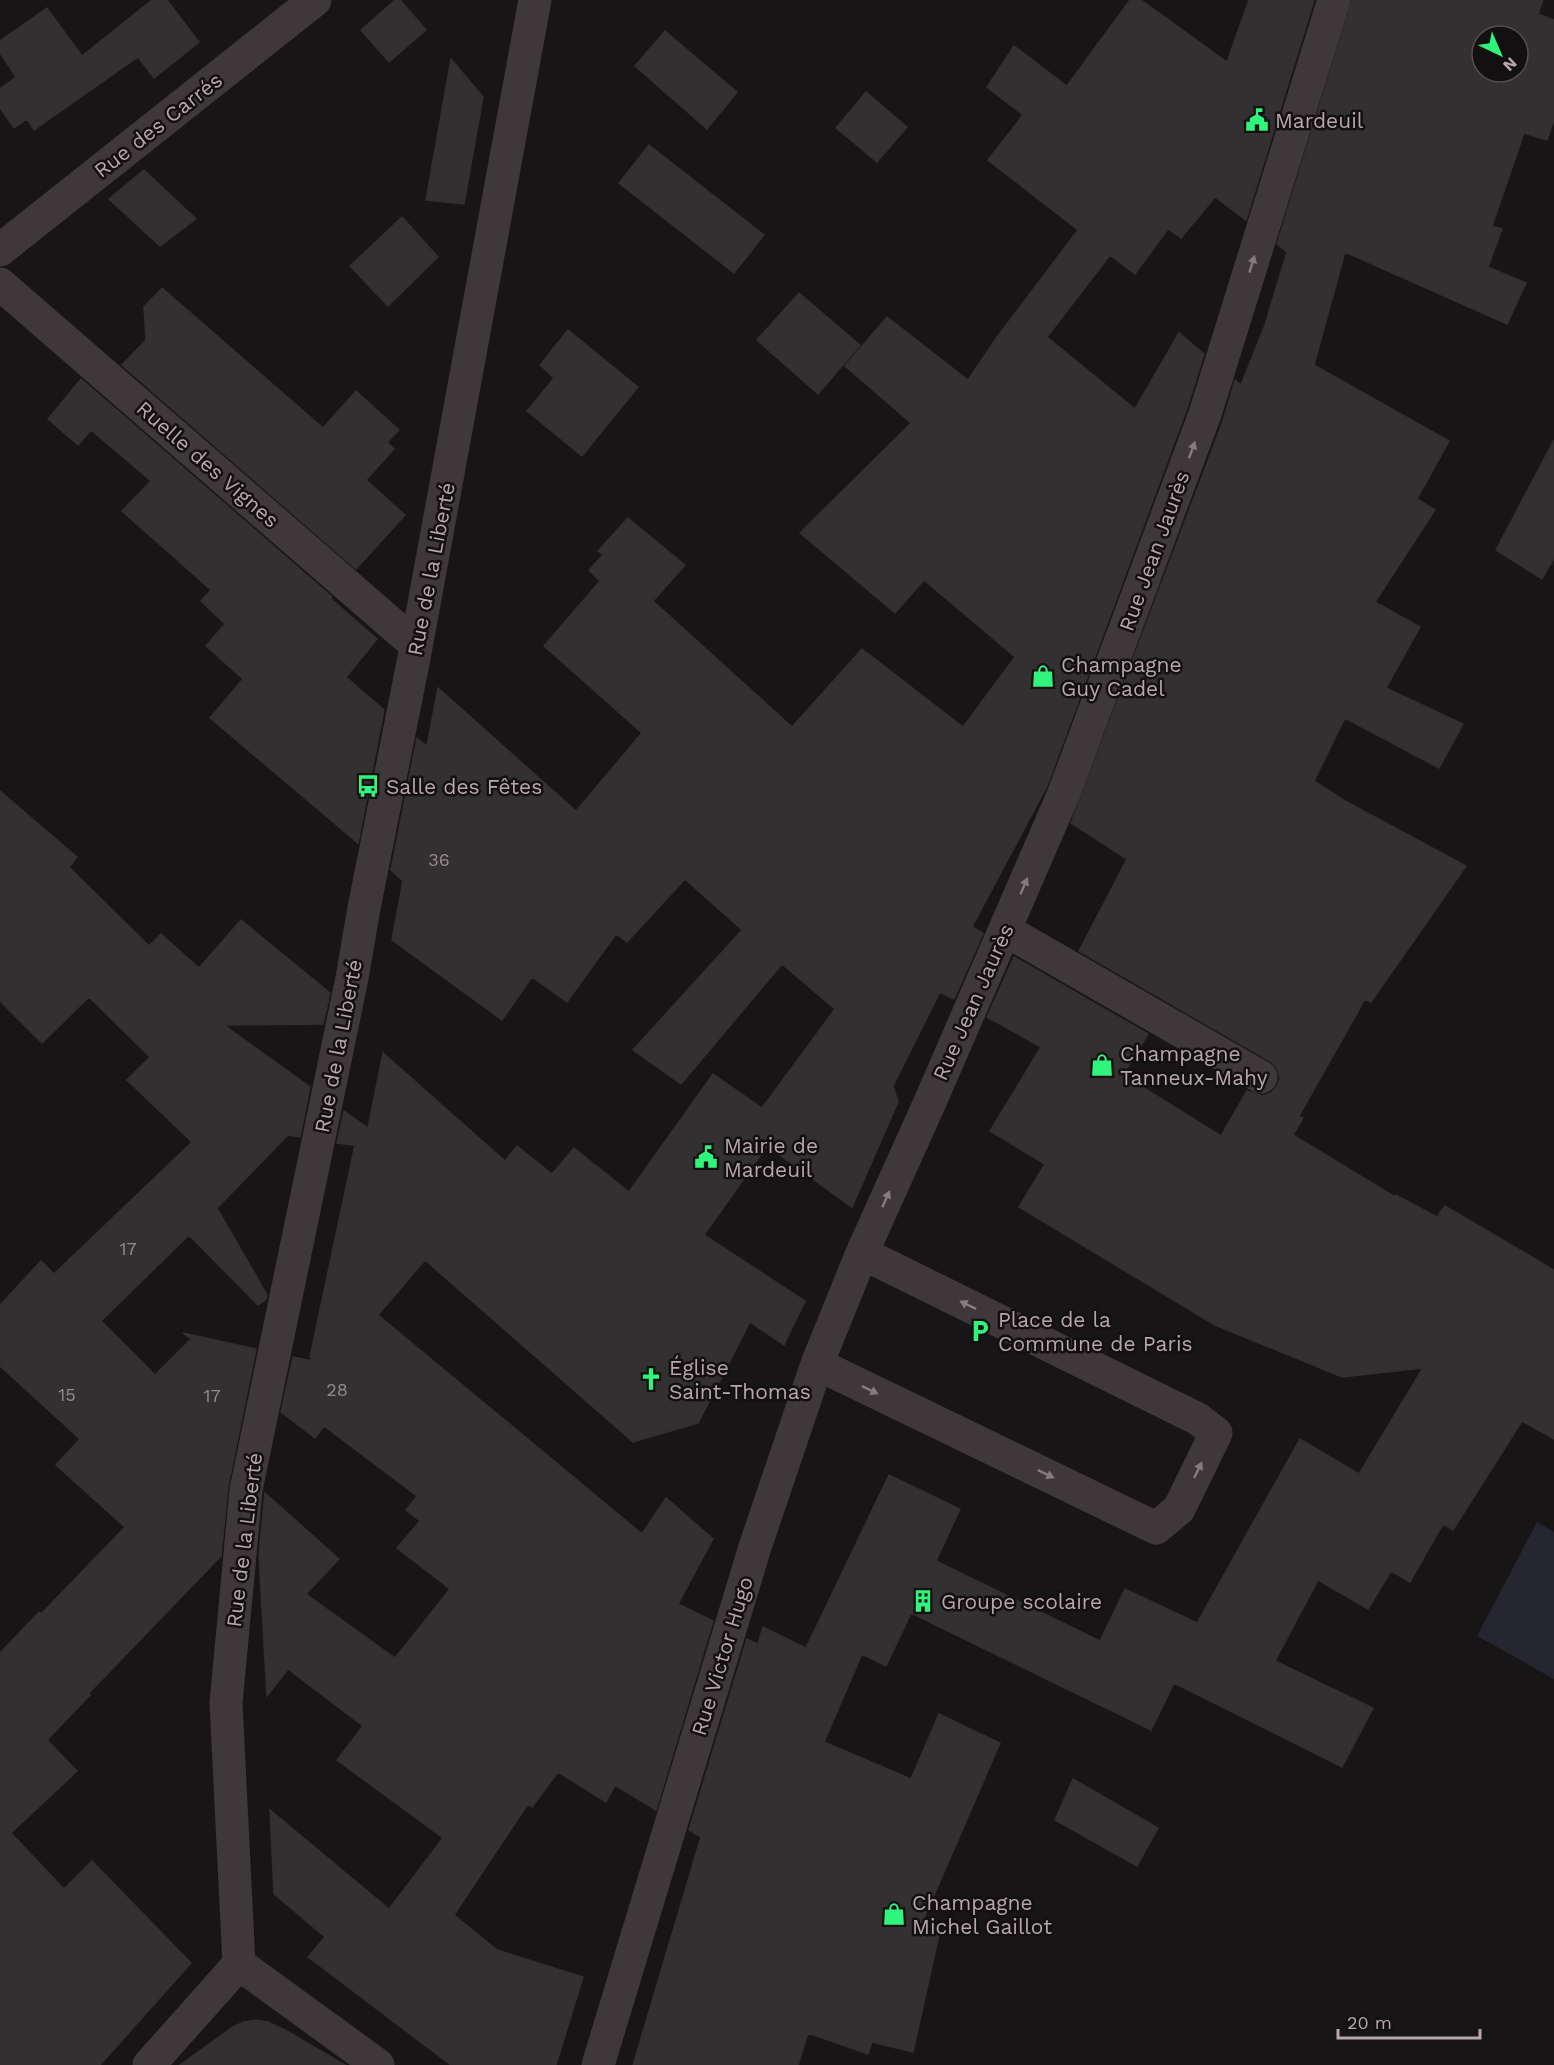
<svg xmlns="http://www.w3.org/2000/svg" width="1554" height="2065" font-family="'Work Sans',sans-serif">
<rect width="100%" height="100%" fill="#171515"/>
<path fill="#25262f" d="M1537,1522L1554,1532V1679L1477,1636Z"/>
<path fill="#333031" stroke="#332f30" stroke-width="1.5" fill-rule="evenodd" d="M152,0H167L199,42L154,78L138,57L34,130L27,119L14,128L0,108V89L16,77L0,53V41L47,8L82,56Z
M395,0H400L426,30L389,62L361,30Z
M1130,0H1141L1227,62L1249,0H1314L1246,220L1215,197L1181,238L1168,229L1135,274L1110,255L1047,337L1135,409L1179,333L1204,354L1187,408L1047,786L972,927L983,933L954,999L940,992L893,1086L898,1102L852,1207L767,1146L704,1235L805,1301L784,1345L750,1322L698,1423L633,1442L425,1260L378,1315L642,1534L666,1498L713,1539L678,1604L713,1621L656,1810L615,1785L606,1802L558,1772L532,1807L528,1804L454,1915L497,1950L583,1977L556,2065H451L308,1957L325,1937L274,1894L270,1810L389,1909L443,1838L337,1760L363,1726L288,1669L267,1696L259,1555L265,1493L339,1559L306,1594L395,1658L450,1589L397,1548L420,1521L406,1510L417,1496L324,1426L315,1438L281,1412L293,1357L314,1361L310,1357L355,1145L337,1143L344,1111L368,1128L383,1053L505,1161L517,1146L552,1174L574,1148L629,1192L713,1074L762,1108L835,1009L782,964L681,1084L633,1050L742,930L685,879L627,942L616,934L567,1002L532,977L502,1020L392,940L403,881L391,870L417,738L427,746L438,688L576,811L642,733L544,646L600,581L589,570L603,555L598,551L628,518L685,565L653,601L792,727L862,649L963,727L1015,657L924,580L895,613L800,533L911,423L845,366L887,317L968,380L997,337L1078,230L988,160L1023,115L987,87L1014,46L1067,86Z
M1352,0H1543L1538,14L1554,20V119L1547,140L1524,133L1492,226L1502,229L1488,267L1526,283L1507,324L1345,252L1314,365L1449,441L1417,499L1435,510L1375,602L1420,627L1386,688L1463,724L1439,768L1345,718L1314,781L1345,801L1466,866L1371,1002L1365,999L1299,1116L1303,1118L1293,1135L1395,1197L1396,1195L1437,1217L1445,1206L1554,1270V1439L1522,1421L1453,1530L1443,1524L1410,1582L1391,1571L1368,1609L1318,1580L1275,1661L1373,1708L1342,1767L1174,1683L1151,1730L911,1613L886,1666L862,1654L824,1742L911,1779L939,1714L1000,1743L922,1923L940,1930L913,2052L872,2042L868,2054L808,2033L798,2065H633L701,1837L689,1830L747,1639L758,1644L763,1627L806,1648L889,1475L960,1509L936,1561L1100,1641L1125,1589L1197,1623L1300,1439L1359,1474L1423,1368L1342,1377L1215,1325L1019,1207L1045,1164L990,1131L1041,1047L987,1017L1014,957L1148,1034L1123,1075L1221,1136L1247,1091L1262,1096L1271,1093L1277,1086L1280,1078L1277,1068L1270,1061L1079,951L1127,859L1071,823L1223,421L1235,380L1241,385L1265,325L1287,252L1277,244ZM1482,36H1518V72H1482Z
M665,31L737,92L707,129L635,66Z
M451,59L483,97L464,204L426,200Z
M866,92L907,127L877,162L836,128Z
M649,145L764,235L734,273L619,183Z
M144,170L196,219L160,246L109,199Z
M402,217L438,257L388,306L350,266Z
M162,288L323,428L356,391L399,430L387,442L394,449L366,480L405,515L356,569L122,365L146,340L144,307Z
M799,293L860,345L818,394L757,340Z
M568,330L638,387L582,456L527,411L554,378L540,365Z
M81,379L332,597L330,598L377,639L346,677L384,710L358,843L210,718L243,679L206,646L225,624L201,601L211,590L122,511L151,481L91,430L78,445L48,419Z
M1554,440V558L1542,579L1496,550Z
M0,791L77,857L69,867L149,946L161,934L199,968L241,920L330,993L323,1024L224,1025L310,1087L300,1137L288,1135L217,1208L267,1295L266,1299L258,1305L189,1235L101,1321L155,1375L191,1339L183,1333L256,1349L228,1486L221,1556L89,1693L90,1695L47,1740L77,1771L11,1833L64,1889L92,1861L191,1963L100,2065H0V1653L39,1612L41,1614L125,1527L56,1465L80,1439L0,1366V1305L41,1261L54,1274L192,1142L127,1080L150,1057L89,997L42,1043L0,1001Z
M1073,1779L1158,1828L1137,1866L1055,1820Z
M256,2020L268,2022L287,2031L345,2065H180L233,2027L244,2022Z"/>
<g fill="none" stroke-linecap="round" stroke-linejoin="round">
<path stroke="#3e383a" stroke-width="33" d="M0,250L315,0
M0,284L416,645
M1005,930L1261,1077
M817,1364L1156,1528L1179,1509L1216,1433L1198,1419L862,1253
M239,1964L378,2065
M149,2065L239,1964L226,1703L246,1490L352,978L364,908L414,658L535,0
M598,2065L755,1547L817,1364L862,1253L930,1102L1064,793L1205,414L1334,0"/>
</g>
<defs><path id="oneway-solid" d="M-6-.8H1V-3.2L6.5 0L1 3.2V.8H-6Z" transform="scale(1.5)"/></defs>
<g fill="#877a81">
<use href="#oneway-solid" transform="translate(1252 264) rotate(-73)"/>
<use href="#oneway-solid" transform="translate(1192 450) rotate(-70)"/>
<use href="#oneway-solid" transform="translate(1024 886) rotate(-67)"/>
<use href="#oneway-solid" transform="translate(886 1199) rotate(-66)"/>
<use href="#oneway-solid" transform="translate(968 1305) rotate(-154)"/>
<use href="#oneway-solid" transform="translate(870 1390) rotate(26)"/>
<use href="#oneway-solid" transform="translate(1198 1470) rotate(-64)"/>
<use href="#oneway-solid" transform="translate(1046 1474) rotate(26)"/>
</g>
<defs>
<g id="civic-bare" transform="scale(1.8)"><path d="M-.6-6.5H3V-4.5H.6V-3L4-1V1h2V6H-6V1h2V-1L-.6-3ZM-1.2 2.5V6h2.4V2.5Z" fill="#30f47b" stroke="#121010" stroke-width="2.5" paint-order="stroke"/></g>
<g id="shop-bare" transform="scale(1.8)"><path d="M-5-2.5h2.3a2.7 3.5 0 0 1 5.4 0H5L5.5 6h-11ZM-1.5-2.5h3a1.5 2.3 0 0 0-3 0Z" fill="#30f47b" stroke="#121010" stroke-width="2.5" paint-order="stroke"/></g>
<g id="bus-bare" transform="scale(1.8)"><path d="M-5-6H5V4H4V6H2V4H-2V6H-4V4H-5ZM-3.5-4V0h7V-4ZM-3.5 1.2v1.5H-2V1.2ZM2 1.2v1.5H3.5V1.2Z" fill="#30f47b" stroke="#121010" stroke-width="2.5" paint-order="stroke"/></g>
<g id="parking-bare" transform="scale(1.8)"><path d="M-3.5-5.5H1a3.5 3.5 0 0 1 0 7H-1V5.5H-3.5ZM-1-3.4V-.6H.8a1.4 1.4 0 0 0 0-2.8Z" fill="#30f47b" stroke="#121010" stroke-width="2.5" paint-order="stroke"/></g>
<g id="church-bare" transform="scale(1.8)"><path d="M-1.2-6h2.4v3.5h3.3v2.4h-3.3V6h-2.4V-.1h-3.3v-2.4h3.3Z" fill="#30f47b" stroke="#121010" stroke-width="2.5" paint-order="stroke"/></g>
<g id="building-bare" transform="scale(1.8)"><path d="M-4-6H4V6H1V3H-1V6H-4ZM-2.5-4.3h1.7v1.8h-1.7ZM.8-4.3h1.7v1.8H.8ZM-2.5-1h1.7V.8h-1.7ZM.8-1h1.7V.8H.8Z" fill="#30f47b" stroke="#121010" stroke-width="2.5" paint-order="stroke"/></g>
</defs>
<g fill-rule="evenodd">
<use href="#civic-bare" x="1257" y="120"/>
<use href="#shop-bare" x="1043" y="676"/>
<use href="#bus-bare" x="368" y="786"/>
<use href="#shop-bare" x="1102" y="1065"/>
<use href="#civic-bare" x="706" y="1157"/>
<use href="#parking-bare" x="980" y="1331"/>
<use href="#church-bare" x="651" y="1379"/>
<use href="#building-bare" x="923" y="1601"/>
<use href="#shop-bare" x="894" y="1914"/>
</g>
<g text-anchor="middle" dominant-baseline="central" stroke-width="5" stroke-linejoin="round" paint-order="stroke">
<g font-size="18" fill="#968890">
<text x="439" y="859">36</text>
<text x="128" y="1248">17</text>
<text x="337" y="1389">28</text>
<text x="67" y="1394">15</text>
<text x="212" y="1395">17</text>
</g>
<g font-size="21" fill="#b7a6b0" stroke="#121010" text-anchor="start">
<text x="1275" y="120">Mardeuil</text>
<text x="1061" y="664">Champagne<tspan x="1061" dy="24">Guy Cadel</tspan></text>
<text x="386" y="786">Salle des Fêtes</text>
<text x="1120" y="1053">Champagne<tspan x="1120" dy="24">Tanneux-Mahy</tspan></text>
<text x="724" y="1145">Mairie de<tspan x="724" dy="24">Mardeuil</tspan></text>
<text x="998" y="1319">Place de la<tspan x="998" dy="24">Commune de Paris</tspan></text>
<text x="669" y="1367">Église<tspan x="669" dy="24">Saint-Thomas</tspan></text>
<text x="941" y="1601">Groupe scolaire</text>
<text x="912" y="1902">Champagne<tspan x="912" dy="24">Michel Gaillot</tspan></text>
</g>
<g font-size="21" fill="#b7a6b0" stroke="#121010">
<text transform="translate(158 125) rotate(-38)">Rue des Carrés</text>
<text transform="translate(208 464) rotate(41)">Ruelle des Vignes</text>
<text transform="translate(1154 551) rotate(-70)">Rue Jean Jaurès</text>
<text transform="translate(431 569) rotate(-79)">Rue de la Liberté</text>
<text transform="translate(973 1002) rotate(-66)">Rue Jean Jaurès</text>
<text transform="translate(338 1046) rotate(-79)">Rue de la Liberté</text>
<text transform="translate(244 1540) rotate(-83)">Rue de la Liberté</text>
<text transform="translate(722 1656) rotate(-73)">Rue Victor Hugo</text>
</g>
</g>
<g transform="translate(1500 54) rotate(136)"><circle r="28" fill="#121010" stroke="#544c50" stroke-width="1.5"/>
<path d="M0-4.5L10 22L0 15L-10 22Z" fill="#30f47b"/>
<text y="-9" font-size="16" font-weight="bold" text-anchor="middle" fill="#b7a6b0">N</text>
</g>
<path d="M1338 2029v9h142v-9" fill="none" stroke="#b7a6b0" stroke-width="3"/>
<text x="1347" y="2029" font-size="18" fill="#b7a6b0" stroke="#121010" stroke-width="4.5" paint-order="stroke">20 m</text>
</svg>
